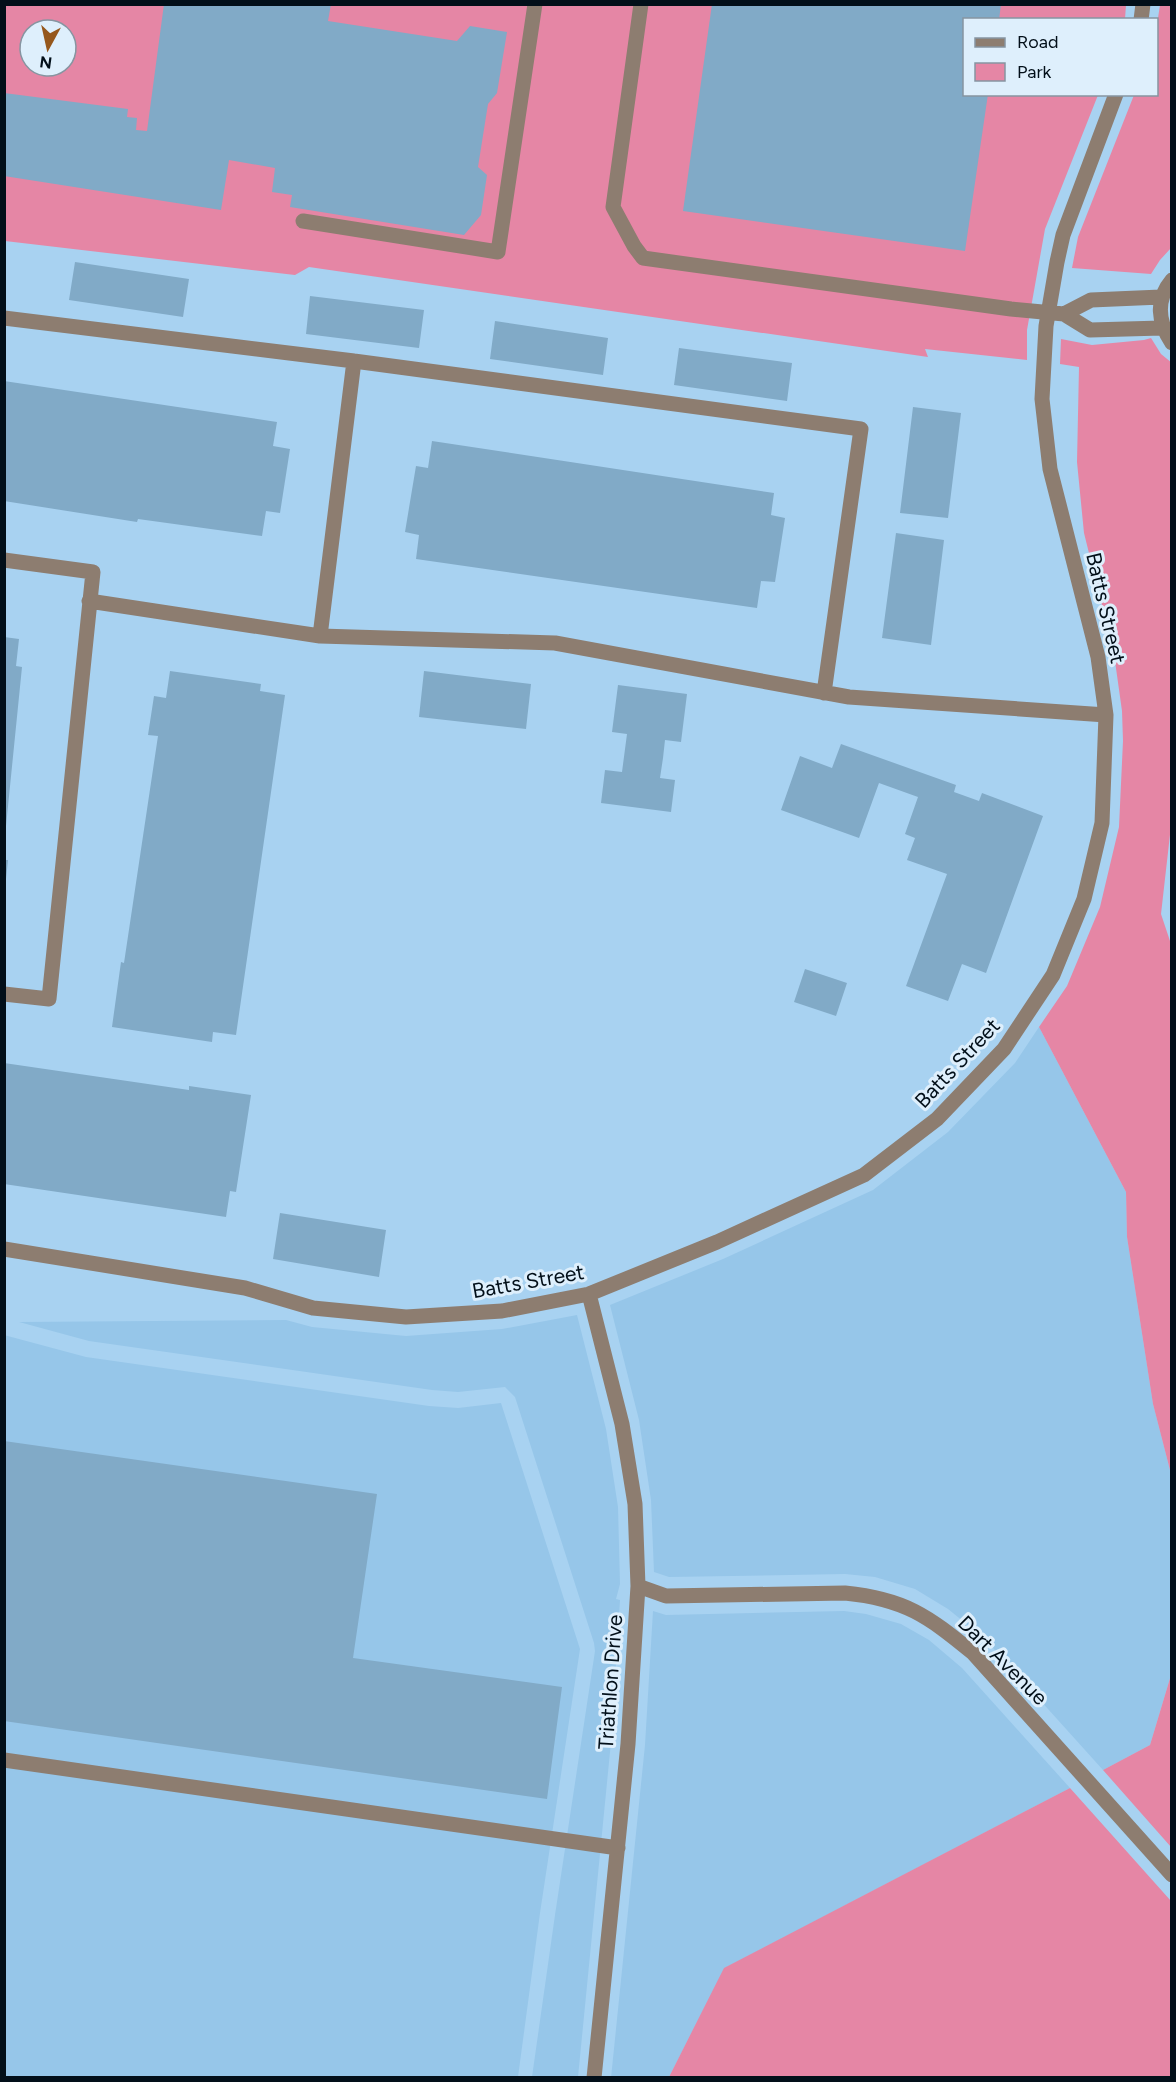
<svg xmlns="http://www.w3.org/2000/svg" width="1176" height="2082" font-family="Figtree,sans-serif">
<rect width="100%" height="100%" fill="#a8d2f1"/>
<path fill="#96c6e9" d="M1039,1027L1126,1192L1127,1237L1153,1404L1171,1474V1675L1150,1745L1103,1770L985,1639L948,1609L915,1589L875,1577L845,1574L669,1577L654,1572L651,1500L639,1420L610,1305L723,1259L873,1190L948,1132L1015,1063Z
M577,1315L606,1429L618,1507L620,1584L616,1599L620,1600L611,1742L578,2077H532L555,1915L595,1651L594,1643L515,1397L505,1387L458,1392L432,1390L89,1341L19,1322L286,1320L312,1327L406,1336L502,1329Z
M4,1335L86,1357L429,1406L458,1408L501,1403L580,1649L540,1913L518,2077H5Z
M653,1611L666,1615L844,1611L866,1614L901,1624L929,1640L962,1668L1070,1788L725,1968L669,2077L611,2078L645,1745Z"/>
<path fill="#e586a5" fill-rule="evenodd" d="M5,5H1126L1125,19L964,20V94L1098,95L1045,229L1027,330V360L925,349L928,357L309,267L295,275L5,241ZM30,30H66V66H30Z
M1160,5H1172L1171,248L1160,260L1151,274L1072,268L1078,237L1134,95L1156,94V31Z
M1151,338L1161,354L1172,363V817L1161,914L1172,947L1171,1474L1153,1404L1127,1237L1126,1192L1039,1027L1067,986L1100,907L1119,827L1123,741L1122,711L1114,654L1084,533L1077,462L1079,367L1060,364L1061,339L1092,345L1144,340Z
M1171,1675L1172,1847H1171L1103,1770L1150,1745Z
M1070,1788L1171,1901V2077H669L724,1968Z"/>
<path fill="#81aac7" d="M164,4H331L328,21L457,41L470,26L507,32L497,93L488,104L478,167L487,175L481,215L464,235L290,207L292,195L272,192L275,168L229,160L221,210L4,176V93L128,109L127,117L137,118L136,130L147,131Z
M712,4H1001L999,20H964V94H988L965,251L683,211Z
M75,262L189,279L183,317L69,300Z
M310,296L424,310L419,348L306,334Z
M495,321L608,338L603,375L490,359Z
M679,348L792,363L787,401L674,385Z
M4,381L277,422L273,446L290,449L280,513L266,511L262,536L138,519L137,522L4,501Z
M913,407L961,413L948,518L900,513Z
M432,441L774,493L771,515L785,518L775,582L761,581L757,608L416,559L419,535L405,532L416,466L428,468Z
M896,533L944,540L931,645L882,638Z
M4,637L19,639L16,666L22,667L6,826H4Z
M170,671L261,684L260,691L285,695L236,1035L213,1032L212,1042L112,1027L121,962L124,963L158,736L148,735L154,696L166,698Z
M424,671L531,684L526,729L419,717Z
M618,685L687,694L681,742L665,740L663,758L660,778L675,780L671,812L601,803L605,770L622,772L627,734L612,732Z
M841,744L956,785L954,792L979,801L982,793L1043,816L986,973L962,964L948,1001L906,986L947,874L907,860L915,838L905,834L918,797L879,783L859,838L781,810L800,756L832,768Z
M4,860H8L6,879H4Z
M805,969L847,983L836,1016L794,1002Z
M4,1063L189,1090V1086L251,1095L236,1192L230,1191L226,1217L4,1184Z
M280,1213L386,1230L379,1277L273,1259Z
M4,1441L377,1494L353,1658L562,1687L547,1799L4,1721Z"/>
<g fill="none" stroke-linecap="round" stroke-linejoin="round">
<path stroke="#8d7d70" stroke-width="15" d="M641,4L613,207L634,246L643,258L1011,309L1064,314L1090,330L1162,328
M1141,20L1143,4
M303,221L498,252L535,4
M1172,280C1155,300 1158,322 1172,343
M1064,314L1091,300L1161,297
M4,318L354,361L861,429L824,693
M4,560L93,572L49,999L4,994
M89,601L320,636L555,643L849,697L1106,715
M320,636L354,361
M4,1249L245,1288L313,1308L406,1317L502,1311L589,1294L717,1242L864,1175L937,1119L1004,1049L1053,975L1084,899L1102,823L1106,715L1098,657L1050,469L1042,399L1046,326L1057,262L1063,235L1116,94
M589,1294L622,1424L635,1504L638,1586L628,1744L594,2078
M638,1586L666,1596L845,1593C905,1599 928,1616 973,1653L1172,1875
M4,1760L618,1848"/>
</g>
<g text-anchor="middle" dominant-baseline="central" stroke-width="6" stroke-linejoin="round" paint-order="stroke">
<g font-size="21" fill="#020f19" stroke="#deeffc">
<text transform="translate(1106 608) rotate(77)">Batts Street</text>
<text transform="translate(957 1063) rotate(-47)">Batts Street</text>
<text transform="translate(528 1281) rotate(-10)">Batts Street</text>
<text transform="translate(1003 1660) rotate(45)">Dart Avenue</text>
<text transform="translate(610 1682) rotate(-86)">Triathlon Drive</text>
</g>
</g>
<rect width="1176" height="2082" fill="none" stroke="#020f19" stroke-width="12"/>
<rect x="963" y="18" width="195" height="78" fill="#deeffc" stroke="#8695a1" stroke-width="1.5"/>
<rect x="975" y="38" width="30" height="9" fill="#8d7d70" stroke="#8695a1" stroke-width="1.5"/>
<text x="1017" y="48" font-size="18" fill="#020f19">Road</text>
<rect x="975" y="63" width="30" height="18" fill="#e586a5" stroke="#8695a1" stroke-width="1.5"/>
<text x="1017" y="78" font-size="18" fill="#020f19">Park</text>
<g transform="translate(48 48) rotate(188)"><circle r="28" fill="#deeffc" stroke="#8695a1" stroke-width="1.5"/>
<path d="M0-4.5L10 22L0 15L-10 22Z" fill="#95571c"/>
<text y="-9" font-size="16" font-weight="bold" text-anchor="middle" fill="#020f19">N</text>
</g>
</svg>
